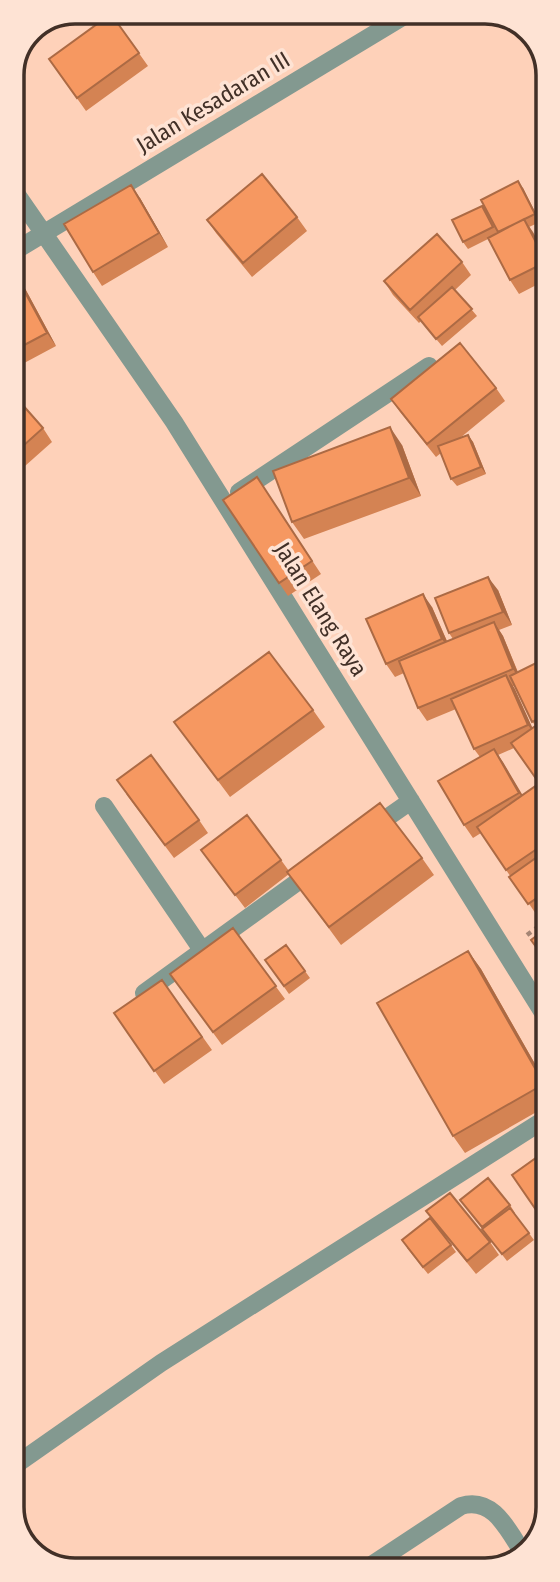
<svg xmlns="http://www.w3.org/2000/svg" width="560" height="1582" font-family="'Fira Sans Condensed',sans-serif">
<rect width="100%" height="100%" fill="#fed1b9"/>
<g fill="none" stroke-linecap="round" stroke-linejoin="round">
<path stroke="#a58574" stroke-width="4.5" stroke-dasharray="5 5" stroke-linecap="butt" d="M527,935L547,920"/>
<path stroke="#839990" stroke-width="18" d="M13,189L174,422L547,1019
M13,252L409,13
M239,492L429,366
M104,806L202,950
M371,829L411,801
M144,993L314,870
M14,1466L161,1363L547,1118
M367,1568L461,1506C493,1496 508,1530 523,1553"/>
</g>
<path fill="#d48353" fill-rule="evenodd" d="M111,14L148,66L86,111L49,59Z
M523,188L540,222L529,227L546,256V280L519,294L510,280L488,239L468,249L463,242L482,206L487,213Z
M140,198L168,247L102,286L93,272Z
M297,217L307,231L252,277L216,233L207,220Z
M462,262L471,275L455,290L477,316L442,346L421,321L419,323L393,295L384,281Z
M13,270L21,281L56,346L13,369Z
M496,388L505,401L460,438L468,435L473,442L486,474L457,486L451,479L441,453L436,457L400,412L391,399Z
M13,394L43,428L52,442L16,474L13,470Z
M402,445L421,496L304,539L292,522Z
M257,477L321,574L288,596L223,500Z
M498,590L512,625L499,630L503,636L518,672L546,658L547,794L514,748L498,755L522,795L547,799V911L538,917L481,833L473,838L464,825L480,757L474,749L456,709L427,721L418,708L404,673L395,677L386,664L432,607L447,641L453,639L449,633ZM513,686H514L535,726L532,728Z
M313,710L325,727L230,797L174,722Z
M126,794L199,820L208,833L174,858Z
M201,850L281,860L289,871L422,858L434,875L341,945L289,874L245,908Z
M233,928L285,999L222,1045L170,974Z
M286,945L310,978L289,994L265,960Z
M468,951L481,969L547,1085V1106L465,1153L453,1136Z
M162,980L212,1050L164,1084L114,1013Z
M460,1200L510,1205L515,1213H514L534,1240L507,1261Z
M426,1211L490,1242L499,1255L476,1274L436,1224Z
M451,1245L456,1252L428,1274L407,1248Z"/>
<path fill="#ac6a44" d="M518,181L523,188L540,222L535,214Z
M131,185L140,198L168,247L159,233Z
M524,219L533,232L546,256V261Z
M13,270L21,281L56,346L47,333Z
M390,427L402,445L421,496L409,478Z
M468,435L473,442L486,474L481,467Z
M488,577L498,590L512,625L503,612Z
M423,594L432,607L452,653L442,639Z
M494,622L503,636L522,683L513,669Z
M506,675L515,689L537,738L528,725Z
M494,749L503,762L529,806L519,793Z
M468,951L481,969L547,1085V1088Z"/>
<path fill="#f69861" stroke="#ac6a44" stroke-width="2" d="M111,14L139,53L77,98L49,59Z
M262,174L297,217L243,263L207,220Z
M518,181L535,214L498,232L481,200Z
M131,185L159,233L93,272L64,224Z
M482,206L493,227L463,242L452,220Z
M524,219L546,262L510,280L488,238Z
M437,234L462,262L410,310L384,281Z
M13,270L47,333L13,351Z
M452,287L472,309L436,339L418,317Z
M460,343L496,388L427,444L391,399Z
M13,394L43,428L13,455Z
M390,427L409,478L292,522L273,471Z
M468,435L481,467L451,479L438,446Z
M257,477L312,561L279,583L223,500Z
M488,577L503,612L449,633L435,598Z
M423,594L442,639L386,664L366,619Z
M494,622L513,669L418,708L399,661Z
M269,652L313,710L218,780L174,722Z
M546,658L547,715L532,722L510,676Z
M506,675L528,725L474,749L451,699Z
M547,718V788L544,790L511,743Z
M494,749L519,793L464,825L438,781Z
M151,755L199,820L165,845L117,780Z
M537,785L547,799V842L506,870L477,827Z
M380,803L422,858L329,927L287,872Z
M247,815L281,860L235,895L201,850Z
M547,850V891L528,904L509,877Z
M233,928L276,986L213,1032L170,974Z
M547,928V958L545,959L531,940Z
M286,945L305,971L284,986L265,960Z
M468,951L544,1084L453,1136L377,1003Z
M162,980L202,1037L154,1071L114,1013Z
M547,1150V1217L543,1220L512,1175Z
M488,1178L510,1205L482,1227L460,1200Z
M450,1193L490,1242L467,1261L426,1211Z
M510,1208L529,1233L502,1254L482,1229Z
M430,1218L451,1245L423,1267L402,1240Z"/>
<g text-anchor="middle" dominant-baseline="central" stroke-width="7" stroke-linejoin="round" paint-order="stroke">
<g font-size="23" fill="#423027" stroke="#fee3d4">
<text transform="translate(213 102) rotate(-31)">Jalan Kesadaran III</text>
<text transform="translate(321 609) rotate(58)">Jalan Elang Raya</text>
</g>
</g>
<path d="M0 0H560V1582H0ZM75 24H485A51 51 0 0 1 536 75V1507A51 51 0 0 1 485 1558H75A51 51 0 0 1 24 1507V75A51 51 0 0 1 75 24Z" fill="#fee3d4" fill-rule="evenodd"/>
<path fill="none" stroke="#423027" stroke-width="3.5" d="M75 24H485A51 51 0 0 1 536 75V1507A51 51 0 0 1 485 1558H75A51 51 0 0 1 24 1507V75A51 51 0 0 1 75 24Z"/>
</svg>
